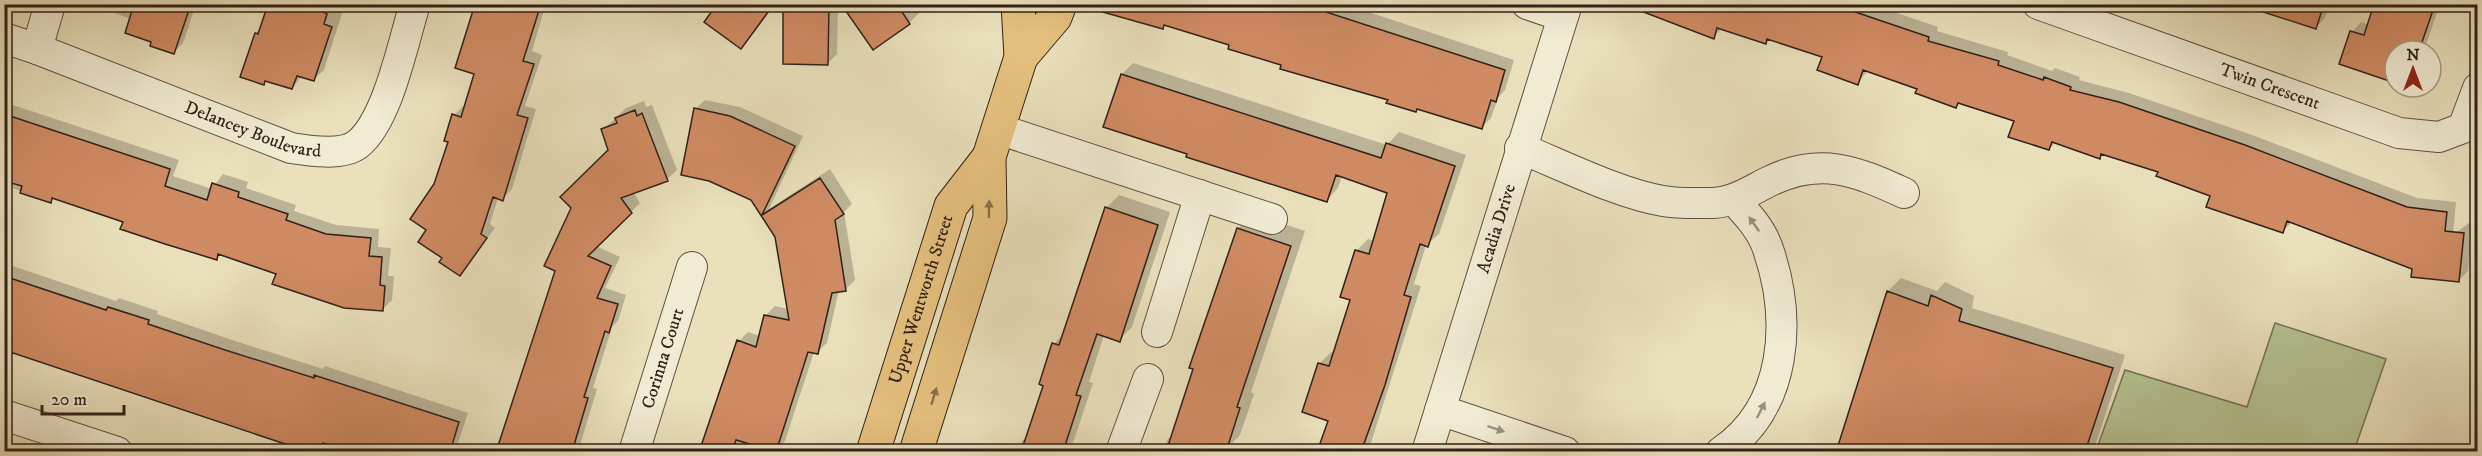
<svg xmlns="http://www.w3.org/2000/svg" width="2482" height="456" font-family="'IM FELL DW Pica',serif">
<rect width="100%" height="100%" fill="#eae0bc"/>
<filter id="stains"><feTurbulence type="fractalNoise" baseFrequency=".00333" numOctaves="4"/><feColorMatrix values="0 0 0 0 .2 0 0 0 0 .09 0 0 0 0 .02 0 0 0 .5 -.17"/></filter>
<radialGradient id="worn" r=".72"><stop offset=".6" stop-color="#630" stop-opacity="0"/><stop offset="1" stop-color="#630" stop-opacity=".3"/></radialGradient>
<path fill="#b6c292" stroke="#747255" stroke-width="1.5" d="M2275,323L2386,359L2354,451H2096L2125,370L2247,407Z"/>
<path fill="#0003" d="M115,4H196L183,43L174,52L153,41L131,19L112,12Z
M270,4H345L324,70L314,79L302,76L292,88L267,80L264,83L256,33L262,27Z
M475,4H546L532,51L542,55L525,106L536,109L512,189L502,199L498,198L490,224L495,228L460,274L444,257L436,185L450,141L454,115L463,106H466L476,73Z
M718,4H775L741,48Z
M785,4H838L837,54L828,63Z
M842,4H912L919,13L909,23Z
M1123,4H1344L1514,60L1505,90L1498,98L1491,118L1481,128L1418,108L1415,111L1389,99L1166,24L1163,27Z
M1638,4H1871L1938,27L1937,31L2008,52L2007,55L2052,71L2055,68L2080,77L2079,80L2129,93L2255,136L2417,198L2456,202L2453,235L2478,216V241L2472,234L2468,271L2458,281L2414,268L2293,221L2283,231L2160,171L2103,153L2099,157L2056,142L2049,149L2016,121L1960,102L1956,106L1919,88L1868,71L1857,83L1824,56L1769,38L1766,42L1722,28L1713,37Z
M2239,4H2330L2325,18L2316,27Z
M2375,4H2440L2424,51H2395V81L2352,32L2361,22L2369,25Z
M1133,63L1387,145L1399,132L1466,155L1439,234L1426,245L1414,284L1421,286L1368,452H1319L1330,420L1319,364L1331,352L1334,353L1352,299L1356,251L1368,239L1374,241L1389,192L1342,176L1338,188L1327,200L1189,153L1122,74Z
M705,100L740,107L803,136L769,209L830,169L852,204L844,212L855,280L846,289L839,290L827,343L817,352H814L785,441L776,452H702L739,341L748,332L760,336L765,316L775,306L789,309L777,237L695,109Z
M644,101L646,107L652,105L677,170L667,179L633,192L640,203L596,246L620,257L605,288L626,295L618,321L612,327L593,388L597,389L578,452H495L557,270L610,150L603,130L626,108Z
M4,102L179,160L173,176L212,189L223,174L248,182L246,188L296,205L294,211L336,225L379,229L378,247L391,248L388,276H394L392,300L382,310L221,253L216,258L55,197L50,202L4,185Z
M1119,195L1170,212L1132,327L1119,340L1104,335L1089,382L1093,383L1074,440L1066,452H1019L1022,441L1029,435L1045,385L1054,344L1064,333L1106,208Z
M1253,214L1305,231L1251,392L1254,394L1240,435L1233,442L1230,452H1164L1167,440L1173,434L1238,228Z
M4,263L116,301L119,298L158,311L157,314L232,340L323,369L325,366L468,413L455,452H353L329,443L321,452H313L4,348Z
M1901,278L1937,291L1945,282L1974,296L1972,308L2125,355L2093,452H1838L1888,291Z
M1795,443L1827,452H1786Z"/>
<path fill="#d08b64" stroke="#312118" stroke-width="1.5" d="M134,4H173L189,10L174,54L150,46L151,42L125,33Z
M268,4H324L322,11L327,14L324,24L332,27L314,81L297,76L292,89L265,81L264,85L240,77L255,33L258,34Z
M475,4H541L523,61L534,64L517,115L528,118L512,171L503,201L493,197L481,234L487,238L460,276L439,262L442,258L418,242L426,230L410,219L434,184L448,142L444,141L452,114L461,117L474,74L455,68Z
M717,4H774L741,49L704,22Z
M783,4H829L828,65L783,64Z
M841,4H897L910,24L873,50Z
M1100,4H1315L1327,8L1326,12L1505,70L1496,102L1491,100L1482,129L1417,109L1416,112L1386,103L1388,100L1280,69L1281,65L1228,49L1229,45L1164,25L1163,29L1099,11Z
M1633,4H1832L1870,17L1929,37L1928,41L1999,61L1998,65L2043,80L2044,77L2071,87L2070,90L2119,102L2245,145L2407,207L2447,212L2445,231L2464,233L2459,282L2411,277L2412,269L2287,221L2283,233L2206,207L2210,196L2156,176L2158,172L2101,154L2100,159L2052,142L2049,150L2008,137L2014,121L1958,103L1956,108L1915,93L1917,89L1863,70L1858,85L1817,70L1822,57L1767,39L1766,44L1717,28L1714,39L1633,8Z
M2255,4H2324L2316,29L2254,9Z
M2374,4H2435L2419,51H2395V83L2339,64L2350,31L2364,35Z
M1121,74L1381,158L1386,143L1455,166L1428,247L1420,244L1404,295L1411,297L1385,385L1361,452H1317L1328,421L1302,412L1318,363L1329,366L1350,300L1340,297L1355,250L1369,254L1387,193L1336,175L1327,202L1186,157L1187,154L1103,127Z
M694,108L730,116L795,146L762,215L820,178L844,214L835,220L846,291L832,293L818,354L808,352L776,452L736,440L732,452H699L737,340L756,347L764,315L789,320L775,237L751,200L709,181L681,175Z
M635,110L637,116L642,113L668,181L621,198L632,213L588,256L611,266L597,298L618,304L609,333L605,331L584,397L588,398L572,452H496L555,271L544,266L571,208L560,197L608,150L601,129L617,123L615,118Z
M4,114L170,169L165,186L207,200L212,183L239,192L238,197L288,214L286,220L326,234L371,238L369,256L382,257L380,285L385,286L383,311L344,308L272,284L276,274L218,254L217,260L165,244L120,229L123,222L52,198L51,203L20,193L22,186L4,181Z
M1105,207L1158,225L1120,342L1097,334L1076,395L1081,396L1063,452H1021L1043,386L1039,384L1052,343L1059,345Z
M1237,228L1291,246L1237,407L1240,408L1226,452H1166L1193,369L1189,368Z
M4,276L106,310L108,307L149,320L148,324L222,349L314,378V375L459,422L450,452H348L323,443L320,452H309L4,350Z
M1887,291L1928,306L1931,295L1962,309L1959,321L2113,368L2085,452H1836Z"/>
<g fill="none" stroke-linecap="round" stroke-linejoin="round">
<g stroke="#5f5141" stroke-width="32">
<g id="minor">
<path d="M1527,4L1562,16"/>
<path id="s1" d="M2038,4L2399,133L2439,137L2463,128L2478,88"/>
<path id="s2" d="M4,38L37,49L291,148C309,151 343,156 358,144C388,120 403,42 415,4"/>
<path d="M37,49L50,4"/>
<path d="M998,129L1272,219"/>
<path d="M1520,148C1562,165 1620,194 1663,201C1679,204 1697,203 1713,203C1734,202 1750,191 1768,182C1820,156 1856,171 1904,193"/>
<path d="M1157,332L1200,195"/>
<path d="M1440,410L1565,452"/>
<path d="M4,415L117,452"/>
<path id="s3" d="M634,452L692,267"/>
<path d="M1121,452L1148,379"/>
<path id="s4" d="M1427,452L1567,4"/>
<path d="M1721,452C1788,407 1792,319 1768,249C1762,230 1747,214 1734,200"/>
</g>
</g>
<g stroke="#312118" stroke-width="35">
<g id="major">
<path d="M1021,57L1055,17L1060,4"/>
<path id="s5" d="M873,452L951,206L989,157"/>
<path d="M916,452L990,218L989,157L1021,57L1018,4"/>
</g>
</g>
<use href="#minor" stroke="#f1ebd3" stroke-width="30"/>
<use href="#major" stroke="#e5c07e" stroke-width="33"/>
</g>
<defs><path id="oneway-solid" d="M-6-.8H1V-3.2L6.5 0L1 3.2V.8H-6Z" transform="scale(1.5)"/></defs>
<g fill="#8b704b">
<use href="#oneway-solid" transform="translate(989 209) rotate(-89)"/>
<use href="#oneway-solid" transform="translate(934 396) rotate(-73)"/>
</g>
<g fill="#9b907f">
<use href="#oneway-solid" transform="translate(1754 224) rotate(-125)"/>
<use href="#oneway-solid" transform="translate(1761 410) rotate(-63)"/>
<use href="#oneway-solid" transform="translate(1496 429) rotate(18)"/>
</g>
<g text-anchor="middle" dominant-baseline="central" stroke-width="4.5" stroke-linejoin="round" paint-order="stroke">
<g font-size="18" fill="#312118" stroke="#f1ebd3">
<text stroke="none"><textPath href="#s1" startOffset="246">Twin Crescent</textPath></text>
<text stroke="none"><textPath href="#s2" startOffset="266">Delancey Boulevard</textPath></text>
<text stroke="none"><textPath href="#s4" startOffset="234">Acadia Drive</textPath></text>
<text stroke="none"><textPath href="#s5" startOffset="160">Upper Wentworth Street</textPath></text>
<text stroke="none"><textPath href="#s3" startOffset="98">Corinna Court</textPath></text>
</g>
</g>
<rect width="2482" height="456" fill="none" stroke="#eae0bc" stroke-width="24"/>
<rect x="6" y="6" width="2470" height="444" fill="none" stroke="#312118" stroke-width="3"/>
<rect x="12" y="12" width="2458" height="432" fill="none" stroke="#312118" stroke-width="1.5"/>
<g transform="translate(2413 69)"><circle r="28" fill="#f1ebd3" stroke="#a49a88" stroke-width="1.5"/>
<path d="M0-4.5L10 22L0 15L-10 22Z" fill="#8f2418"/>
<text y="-9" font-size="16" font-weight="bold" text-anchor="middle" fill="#312118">N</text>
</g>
<path d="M42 405v9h82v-9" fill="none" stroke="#312118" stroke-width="3"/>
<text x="51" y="405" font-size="18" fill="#312118" stroke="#f1ebd3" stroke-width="4.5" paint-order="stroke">20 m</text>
<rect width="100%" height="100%" filter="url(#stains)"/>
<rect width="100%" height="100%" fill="url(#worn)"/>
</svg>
